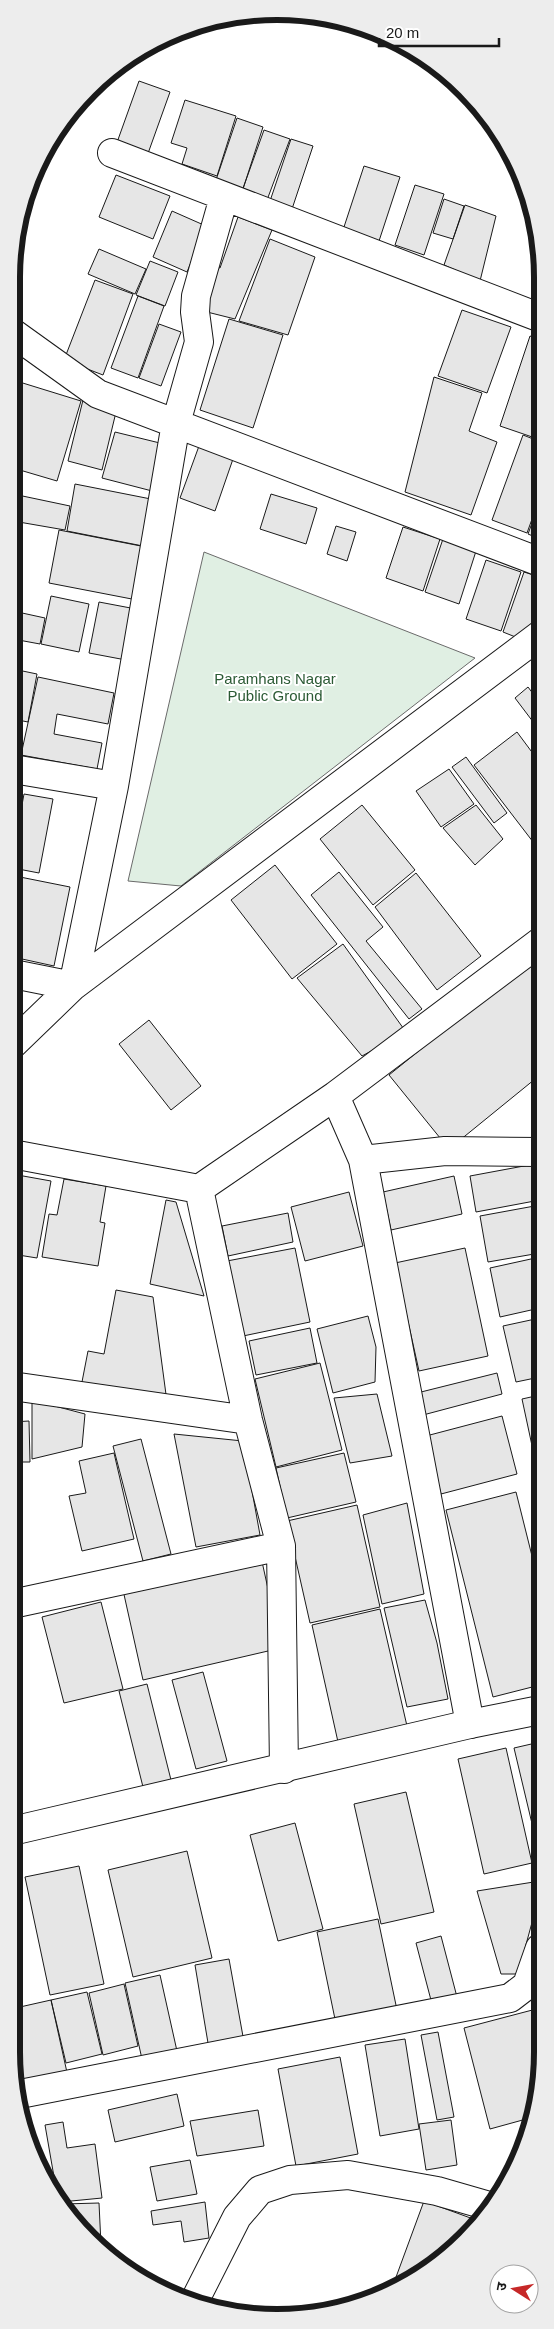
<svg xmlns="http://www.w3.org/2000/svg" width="554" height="2329" font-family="Helvetica,'Noto Sans Devanagari',sans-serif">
<rect width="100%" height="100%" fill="#fff"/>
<path fill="#e0efe3" stroke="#6a6a6a" d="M204,552L475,658L181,886L128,881Z"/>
<path fill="#e6e6e6" stroke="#1a1a1a" d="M139,81L170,92L146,159L115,148Z
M185,100L236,116L217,176L182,164L187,148L171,143Z
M237,118L263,127L243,189L216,180Z
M264,130L290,139L267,200L242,191Z
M291,139L313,146L292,209L270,201Z
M364,166L400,177L379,241L343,230Z
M116,175L170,196L153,239L99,217Z
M415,185L444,194L424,255L395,245Z
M444,199L464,206L453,239L433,233Z
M465,205L496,216L480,281L444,265Z
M172,211L206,226L187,272L153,257Z
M238,217L272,230L235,319L199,310L215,266L220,268Z
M270,239L315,257L288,335L239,321Z
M99,249L146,269L135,294L88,274Z
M150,261L178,272L165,306L136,295Z
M95,280L133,294L103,375L64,360Z
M138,296L164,306L138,378L111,368Z
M462,310L511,327L487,393L438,376Z
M229,319L283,335L253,428L200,410Z
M159,324L181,332L161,386L139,378Z
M530,336L541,340V440L500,426Z
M434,377L482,393L469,431L497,442L471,515L405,492Z
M13,380L81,401L57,481L13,468Z
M83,400L117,408L102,470L68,461Z
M115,432L168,445L156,492L102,478Z
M523,435L541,442L540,497L527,533L492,520Z
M199,446L233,459L215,511L180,498Z
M75,484L156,500L148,547L67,531Z
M13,494L70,506L65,530L13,521Z
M271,494L317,508L306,544L260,529Z
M540,501V539L528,534Z
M336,526L356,532L347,561L327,554Z
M403,527L440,539L423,591L386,578Z
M59,530L146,547L137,600L49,583Z
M446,530L477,548L459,604L425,592Z
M486,560L521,572L501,631L466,619Z
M524,572L540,577V629L528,642L503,632Z
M51,596L89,604L79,652L41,644Z
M99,602L136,609L126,660L89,653Z
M13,611L45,618L40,644L13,639Z
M13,669L37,674L28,722L13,719Z
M38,677L114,693L108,724L57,714L54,734L102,743L97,769L21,755Z
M528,687L540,703V731L515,698Z
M517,732L540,763V851L474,765Z
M466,757L507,813L494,823L452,767Z
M449,769L474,804L441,827L416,791Z
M24,794L53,799L39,873L13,868V854Z
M362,805L415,870L373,905L320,839Z
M476,805L503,839L475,865L443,828Z
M275,865L337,944L292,979L231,900Z
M339,872L383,927L366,941L422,1009L409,1019L311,895Z
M416,873L481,956L437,990L375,907Z
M15,876L70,887L54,966L13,957V888Z
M343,944L406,1032L362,1056L297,978Z
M531,960L540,972V1075L449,1149L389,1075Z
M149,1020L201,1086L171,1110L119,1044Z
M540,1163V1200L476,1212L470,1176Z
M12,1174L51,1181L37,1258L12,1254Z
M454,1176L462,1214L391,1230L383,1192Z
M64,1179L106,1186L100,1222L105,1223L98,1266L42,1257L49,1214L57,1215Z
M349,1192L363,1246L305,1261L291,1207Z
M166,1200L176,1202L204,1296L150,1284Z
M540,1205V1253L488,1262L480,1216Z
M288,1213L293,1242L228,1256L222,1226Z
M295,1248L310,1322L243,1336L227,1261Z
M465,1248L488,1356L419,1371L395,1263Z
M540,1257V1308L500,1317L490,1268Z
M116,1290L153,1297L167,1402L81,1387L88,1351L104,1354Z
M368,1316L376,1347L375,1382L333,1393L317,1329Z
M540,1318V1377L516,1382L503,1326Z
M310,1328L317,1363L256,1375L249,1341Z
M320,1363L342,1450L276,1467L255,1379Z
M497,1373L502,1394L423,1415L417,1393Z
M377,1394L392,1456L350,1463L334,1398Z
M540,1395V1483L522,1399Z
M32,1400L85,1414L82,1447L32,1459Z
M502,1416L517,1474L441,1494L426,1436Z
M29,1421L30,1462H13L12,1422Z
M174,1434L243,1441L260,1535L196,1547Z
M141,1439L171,1554L143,1561L113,1446Z
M114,1453L134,1539L82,1551L69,1496L86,1493L79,1461Z
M344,1453L356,1502L287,1518L276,1468Z
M516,1492L540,1588V1685L493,1697L446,1510Z
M407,1503L424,1594L382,1604L363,1515Z
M357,1505L380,1607L310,1623L287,1521Z
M540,1506V1537L534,1507Z
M261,1557L281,1648L143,1680L123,1590Z
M425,1600L437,1643L448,1699L407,1707L384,1608Z
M101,1602L123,1689L64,1703L42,1617Z
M380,1609L407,1726L338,1742L312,1625Z
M203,1672L227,1761L196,1769L172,1680Z
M147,1684L171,1780L143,1787L119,1691Z
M540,1742V1853H539L514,1748Z
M506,1748L532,1863L484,1874L458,1759Z
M406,1792L434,1912L381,1924L354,1804Z
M295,1823L323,1929L278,1941L250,1835Z
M187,1851L212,1958L133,1977L108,1870Z
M79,1866L104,1984L50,1995L25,1877Z
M540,1881V1893L518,1974H501L477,1891Z
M378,1919L397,2010L336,2024L317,1932Z
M441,1936L457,1997L432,2004L416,1943Z
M229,1959L244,2042L209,2049L195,1965Z
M160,1975L179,2060L144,2068L125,1983Z
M124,1984L138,2046L103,2055L89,1993Z
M87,1992L102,2054L66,2063L51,2000Z
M51,2000L68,2077L18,2088L11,2052V2009Z
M540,2008V2087L530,2118L490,2129L464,2028Z
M438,2032L454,2117L437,2120L421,2035Z
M405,2039L419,2129L380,2136L365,2045Z
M340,2057L358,2154L296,2166L278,2069Z
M177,2094L184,2126L115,2142L108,2110Z
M258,2110L264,2146L197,2156L190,2121Z
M451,2120L457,2165L426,2170L419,2124Z
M63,2122L67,2148L95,2144L102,2198L61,2202L57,2194L45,2125Z
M190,2160L197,2194L157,2201L150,2167Z
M424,2201L476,2220L439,2263L392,2288Z
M205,2202L209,2238L184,2242L181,2221L153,2225L151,2211Z
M99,2203L101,2245L77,2227L63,2204Z"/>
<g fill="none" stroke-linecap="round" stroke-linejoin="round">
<g stroke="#1a1a1a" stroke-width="30">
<path id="minor" d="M112,153L541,318
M224,197L196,296L195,312L199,342L176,423L114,786L73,986L540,635
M13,333L98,394L540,562
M13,769L114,786
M13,1044L73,986L13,974
M335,1096L363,1160L470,1724
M12,1154L199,1189L248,1420L281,1546L284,1769
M363,1160L445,1151L540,1152
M199,1189L335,1096L540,942
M12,1386L248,1420
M12,1604L281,1546
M20,2094L510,1998L527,1985L540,1948
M195,2300L237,2217L260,2190L290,2180L348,2175L437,2191L489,2206"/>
</g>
<g stroke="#1a1a1a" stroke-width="30">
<path id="tertiary" d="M12,1831L470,1724L540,1710"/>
</g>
<use href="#minor" stroke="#fff" stroke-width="28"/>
<use href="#tertiary" stroke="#fff" stroke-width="28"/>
</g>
<g text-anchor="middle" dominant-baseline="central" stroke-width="4" stroke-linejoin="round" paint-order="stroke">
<g font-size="15" fill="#2b5a34" stroke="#fff">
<text x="275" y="678">Paramhans Nagar<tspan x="275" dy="17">Public Ground</tspan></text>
</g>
</g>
<path d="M0 0H554V2329H0ZM277 20H277A257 257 0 0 1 534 277V2052A257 257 0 0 1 277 2309H277A257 257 0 0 1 20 2052V277A257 257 0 0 1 277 20Z" fill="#ededed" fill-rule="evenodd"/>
<path fill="none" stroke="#1a1a1a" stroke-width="6" d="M277 20H277A257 257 0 0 1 534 277V2052A257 257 0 0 1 277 2309H277A257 257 0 0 1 20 2052V277A257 257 0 0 1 277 20Z"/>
<g transform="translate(514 2289) rotate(281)"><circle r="24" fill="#ffffff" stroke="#a3a3a3"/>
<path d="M0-4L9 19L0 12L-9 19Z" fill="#c62828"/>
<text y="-8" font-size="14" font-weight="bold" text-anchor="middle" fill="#1a1a1a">उ</text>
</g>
<path d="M379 38v8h120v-8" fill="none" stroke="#1a1a1a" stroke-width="2.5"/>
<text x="386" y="38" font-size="15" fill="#1a1a1a" stroke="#ffffff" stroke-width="4" paint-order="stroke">20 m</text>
</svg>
